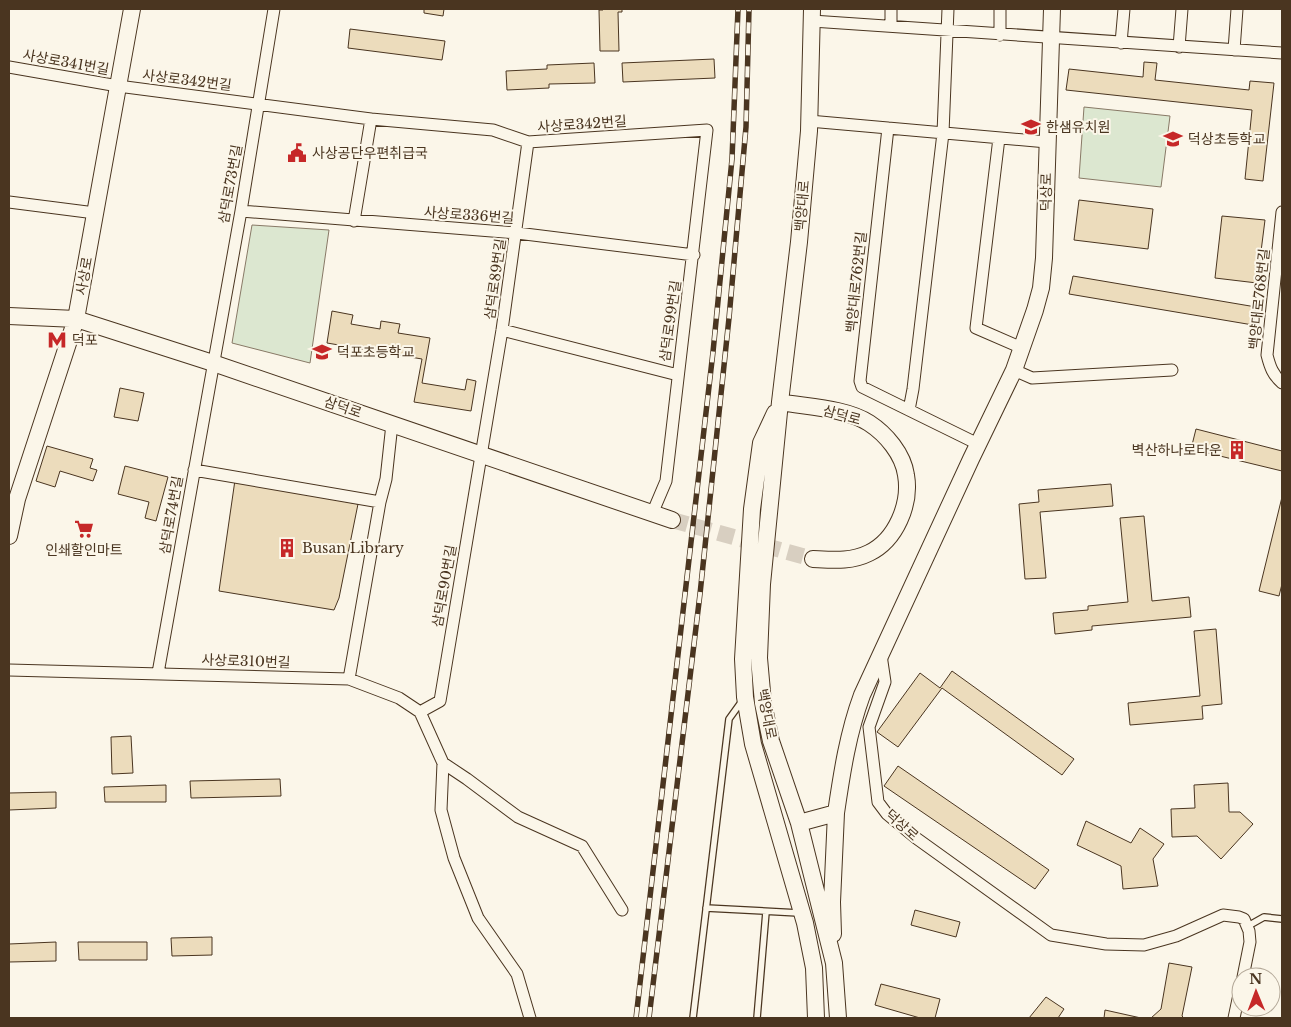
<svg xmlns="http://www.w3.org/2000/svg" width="1291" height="1027" font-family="'Libre Baskerville','Noto Sans KR',serif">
<rect width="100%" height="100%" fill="#fbf6e9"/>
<path fill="#dce7d0" stroke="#887966" d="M1084,107L1170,116L1161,187L1079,178Z
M252,225L329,230L310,363L232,343Z"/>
<path fill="#ecdcbc" stroke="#4a3520" d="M424,9H444L443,16L424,13Z
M603,9H622V12H618L619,51H600L599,10H603Z
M350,29L445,41L442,60L348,48Z
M714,59L715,78L623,82L622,63Z
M1144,62L1157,63L1155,80L1249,90L1250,81L1274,83L1263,181L1245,179L1252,110L1066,90L1069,69L1143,77Z
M594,63L595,83L549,84V88L507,90L506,71L547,69V65Z
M1079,200L1153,209L1148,249L1074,240Z
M1222,216L1265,220L1257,283L1215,278Z
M1073,276L1256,307L1253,325L1069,294Z
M332,311L353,315L351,324L380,329L381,321L400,324L398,333L430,338L422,383L465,390L467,379L476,381L471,411L414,402L422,359L327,343Z
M120,388L144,393L138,421L114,417Z
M1196,429L1282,451V471L1191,449Z
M47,446L93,459L90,468L97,470L93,481L60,471L55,487L36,481Z
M125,466L168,477L156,521L145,518L149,502L118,494Z
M235,480L358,504L339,598L334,610L219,591Z
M1111,484L1113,506L1040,512L1046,578L1025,579L1019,504L1039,502L1038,490Z
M1282,497V584L1279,596L1259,591Z
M1144,516L1152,601L1189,597L1191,617L1092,626V630L1055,634L1053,613L1088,610V606L1128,602L1120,518Z
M1216,629L1222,704L1202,706L1203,719L1130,725L1128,703L1200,696L1194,631Z
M952,671L1074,759L1062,775L942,688L898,747L877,732L920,673L940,688Z
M131,736L133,773L112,774L111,737Z
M898,766L1049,870L1035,889L884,786Z
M280,779L281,796L191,798L190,781Z
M1228,783L1229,812H1240L1253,824L1221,859L1197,836L1172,837L1171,809L1195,808L1194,785Z
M166,785V802H105L104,787Z
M56,792V808L9,810V793Z
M1086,821L1131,843L1140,828L1164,844L1153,859L1158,886L1123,889L1121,866L1077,845Z
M915,910L960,922L956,937L911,925Z
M212,937V955L172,956L171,938Z
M56,942V961L9,962V944Z
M78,942H147V960H79Z
M1169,963L1192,967L1182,1016L1184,1018H1151L1161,1009Z
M881,984L940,999L935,1018H920L875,1005Z
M1046,997L1064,1009L1058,1018H1029Z
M1105,1010L1141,1018H1104Z"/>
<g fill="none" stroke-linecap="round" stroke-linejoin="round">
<path stroke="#d8cfc1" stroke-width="16" stroke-dasharray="16 8" stroke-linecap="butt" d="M672,520L813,559"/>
<g stroke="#4a3520" stroke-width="8">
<path id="lane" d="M706,908L799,913
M1248,926L1264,917L1282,919
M693,1018L729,719L742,701
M757,1018L766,912"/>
</g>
<g stroke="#4a3520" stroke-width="13">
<path id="street" d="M1000,9V35
M812,21L1282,53
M891,26V9
M1121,43L1124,9
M1179,47L1182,9
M1234,50L1237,9
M9,67L118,86L371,119L493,130L528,142L707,130L666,481L652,514
M809,121L1047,142
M888,128L860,381L862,387L978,444
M999,138L976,328L1022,348
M9,202L95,213
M241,211L517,233L694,255
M1282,212L1267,355C1270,367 1273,375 1282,383
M354,221L371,119
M502,330L678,375
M1014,370L1032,378L1172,370
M909,410L913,389L943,133L948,9
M194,470L380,502
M881,655L885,682L869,727L878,802L887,814L916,838L1051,935L1106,944L1144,945L1176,936L1223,915L1239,917L1244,919L1249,931L1250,942L1243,977
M9,670L349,679L399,698L420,712L443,763L441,810L454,858L478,918L517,974L530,1018
M158,673L241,211L274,9
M349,679L380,502L386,479L392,424
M420,712L440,701L502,330L528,142
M443,763L467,779L518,817L582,846L622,910
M1234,1018L1241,985"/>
</g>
<g stroke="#4a3520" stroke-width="18">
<path id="secondary" d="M812,9L809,131L799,242L780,402L762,584L759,658L763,703L771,741L799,823L834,963L838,1018
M9,316L76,319L213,363L672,520
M780,402C807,407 846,408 869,423C886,434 903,454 906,475C911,504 896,540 869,553C851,562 833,560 813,559
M775,413L761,443L752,509L743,659L745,697L753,744L805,923L814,968L816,1018
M9,536L17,499L76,319L132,9
M799,823L836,813C842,772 848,733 862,695L971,459L1014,370L1035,310L1041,288L1044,258L1052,9
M833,934L832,902L836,813"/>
</g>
<use href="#lane" stroke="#fbf6e9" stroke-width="5.5"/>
<use href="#street" stroke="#fbf6e9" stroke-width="11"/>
<use href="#secondary" stroke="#fbf6e9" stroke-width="16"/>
<g stroke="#4a3520" stroke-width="5.5">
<path id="rail" d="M636,1018L713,352L732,159L738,9
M649,1018L700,594L729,318L746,127L749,9"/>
</g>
<use href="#rail" stroke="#fbf6e9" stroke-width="4" stroke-dasharray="11" stroke-linecap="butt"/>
</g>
<defs>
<g id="school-bare" transform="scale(1.5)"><path d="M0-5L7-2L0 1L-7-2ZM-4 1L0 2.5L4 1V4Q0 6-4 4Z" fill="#c62828" stroke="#fbf6e9" stroke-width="2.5" paint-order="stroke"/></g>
<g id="civic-bare" transform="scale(1.5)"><path d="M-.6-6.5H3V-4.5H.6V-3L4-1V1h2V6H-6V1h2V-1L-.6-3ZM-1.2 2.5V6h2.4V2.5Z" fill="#c62828" stroke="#fbf6e9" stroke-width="2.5" paint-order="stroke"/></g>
<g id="metro-bare" transform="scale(1.5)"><path d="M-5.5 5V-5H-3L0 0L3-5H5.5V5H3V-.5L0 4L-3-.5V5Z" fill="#c62828" stroke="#fbf6e9" stroke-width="2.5" paint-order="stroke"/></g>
<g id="building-bare" transform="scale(1.5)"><path d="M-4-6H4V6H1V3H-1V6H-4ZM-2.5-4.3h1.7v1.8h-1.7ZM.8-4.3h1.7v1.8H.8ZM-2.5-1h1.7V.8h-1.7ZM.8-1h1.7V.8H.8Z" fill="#c62828" stroke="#fbf6e9" stroke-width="2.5" paint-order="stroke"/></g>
<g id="supermarket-bare" transform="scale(1.5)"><path d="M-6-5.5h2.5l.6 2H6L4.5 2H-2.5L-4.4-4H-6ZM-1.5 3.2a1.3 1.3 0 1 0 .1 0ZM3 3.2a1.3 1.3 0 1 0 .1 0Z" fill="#c62828" stroke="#fbf6e9" stroke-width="2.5" paint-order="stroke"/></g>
</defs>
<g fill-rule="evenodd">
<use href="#school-bare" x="1031" y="127"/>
<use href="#school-bare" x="1173" y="139"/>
<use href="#civic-bare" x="297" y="153"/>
<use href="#metro-bare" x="57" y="340"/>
<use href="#school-bare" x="322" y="352"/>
<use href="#building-bare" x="1237" y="450"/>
<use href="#supermarket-bare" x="84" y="529"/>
<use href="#building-bare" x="287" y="548"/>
</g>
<g text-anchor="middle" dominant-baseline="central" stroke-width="4" stroke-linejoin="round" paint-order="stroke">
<g font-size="14" fill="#4a3520" stroke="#fbf6e9">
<text transform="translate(66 62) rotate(10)">사상로341번길</text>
<text transform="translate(187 80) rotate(7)">사상로342번길</text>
<text transform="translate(582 124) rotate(-4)">사상로342번길</text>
<text transform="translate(230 184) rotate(-80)">삼덕로73번길</text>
<text transform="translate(1046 192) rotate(-89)">덕상로</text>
<text transform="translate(802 206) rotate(-85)">백양대로</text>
<text transform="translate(469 215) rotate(4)">사상로336번길</text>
<text transform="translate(84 276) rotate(-80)">사상로</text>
<text transform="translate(495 279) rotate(-82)">삼덕로89번길</text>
<text transform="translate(856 282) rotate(-84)">백양대로762번길</text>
<text transform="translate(1259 299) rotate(-84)">백양대로768번길</text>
<text transform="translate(670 321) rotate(-82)">삼덕로99번길</text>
<text transform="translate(343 407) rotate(19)">삼덕로</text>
<text transform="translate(842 415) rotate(15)">삼덕로</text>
<text transform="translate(171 515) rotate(-80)">삼덕로74번길</text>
<text transform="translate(444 586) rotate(-80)">삼덕로90번길</text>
<text transform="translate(246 661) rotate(2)">사상로310번길</text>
<text transform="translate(767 714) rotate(79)">백양대로</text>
<text transform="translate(902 825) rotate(41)">덕상로</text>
</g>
<g font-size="14" fill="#4a3520" stroke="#fbf6e9" text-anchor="start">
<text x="1046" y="127">한샘유치원</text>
<text x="1188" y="139">덕상초등학교</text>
<text x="312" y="153">사상공단우편취급국</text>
<text x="72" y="340">덕포</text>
<text x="337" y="352">덕포초등학교</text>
<text x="1222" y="450" text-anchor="end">벽산하나로타운</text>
<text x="302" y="548">Busan Library</text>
<text x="84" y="550" text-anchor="middle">인쇄할인마트</text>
</g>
</g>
<rect width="1291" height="1027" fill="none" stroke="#4a3520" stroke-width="20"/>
<g transform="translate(1256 992) rotate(359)"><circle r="24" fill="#fbf6e9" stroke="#b4a999"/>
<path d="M0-4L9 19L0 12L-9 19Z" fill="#c62828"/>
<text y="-8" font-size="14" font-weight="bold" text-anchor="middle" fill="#4a3520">N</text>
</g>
</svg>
